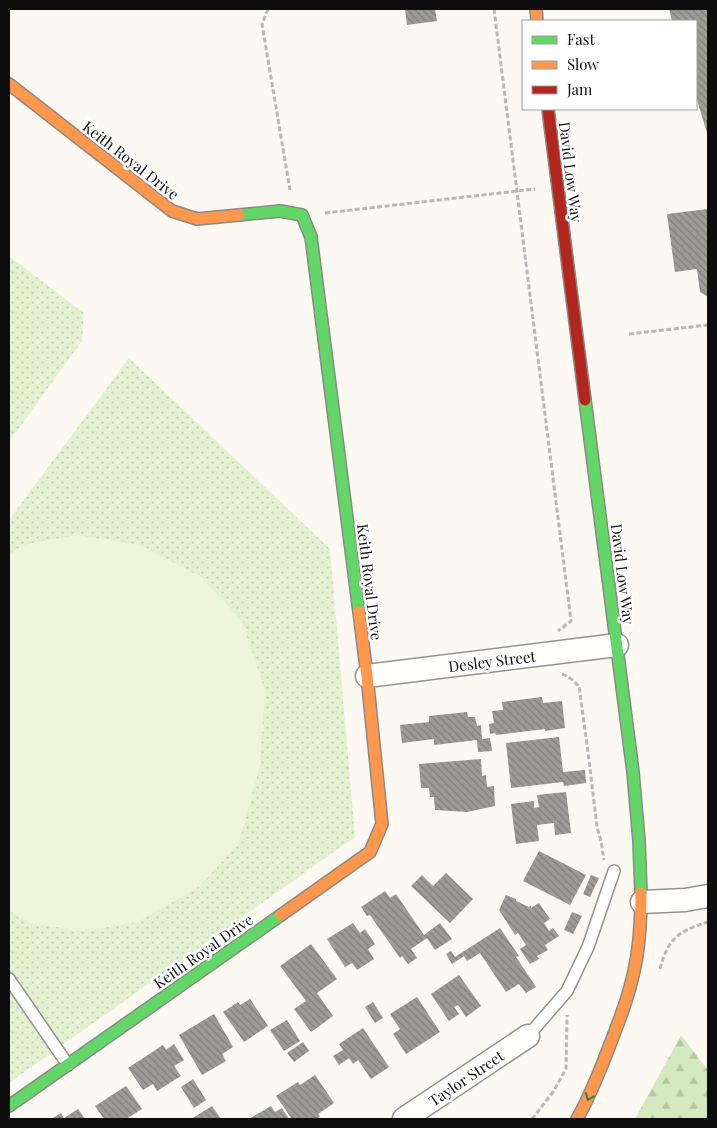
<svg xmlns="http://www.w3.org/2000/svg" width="717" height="1128" font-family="'Playfair Display',serif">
<defs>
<pattern id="grass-dots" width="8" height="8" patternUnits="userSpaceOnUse" patternTransform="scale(1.25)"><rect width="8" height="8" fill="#e3f1d1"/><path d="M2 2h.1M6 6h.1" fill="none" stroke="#c2cdb2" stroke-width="1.8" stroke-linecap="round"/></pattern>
<pattern id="forest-firs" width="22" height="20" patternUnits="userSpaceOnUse" patternTransform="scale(1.25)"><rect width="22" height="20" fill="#d4e9bf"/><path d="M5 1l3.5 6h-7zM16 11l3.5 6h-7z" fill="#b5c7a3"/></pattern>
<pattern id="building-back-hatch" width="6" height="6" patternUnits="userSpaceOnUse" patternTransform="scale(1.25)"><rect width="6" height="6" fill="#9e9c97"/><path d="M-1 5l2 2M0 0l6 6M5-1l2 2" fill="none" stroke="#7f7e7a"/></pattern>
</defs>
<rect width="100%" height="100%" fill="#fbf9f2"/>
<path fill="url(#grass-dots)" d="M9,256L84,313L82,341L9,442Z
M129,358L330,549L355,837L9,1083V520Z"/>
<path fill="url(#forest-firs)" d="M681,1035L708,1070V1119H635Z"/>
<path fill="#eef5db" d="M77,535L140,545L201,577L242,621L265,691L260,765L239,843L200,886L138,922L83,931L30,923L9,911V554L27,544Z"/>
<path fill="url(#building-back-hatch)" d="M405,9H435L437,21L407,25Z
M669,9H708V136L696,97V21H672Z
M708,209V297L700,292L697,269L675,272L667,214Z
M542,697L543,703L562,701L565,728L545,731V729L496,735L495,733L490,734L489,724L494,723L492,711L503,710L502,702Z
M467,712L468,717H475L477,726L481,725L482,739L490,738L492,751L478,752L477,740L434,745V739L402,743L400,725L429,722V716Z
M559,737L563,772L585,770L586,783L564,786L563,782L511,788L506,743Z
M481,759L482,776L486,775L487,787L494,786L495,806L467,812L435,810L434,797H430L429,788H421L419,764Z
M566,792L571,833L555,835L554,823L537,825L539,841L516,844L511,804L534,801V808L539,807L537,795Z
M539,851L586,875L570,905L523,881Z
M446,873L473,899L450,923L411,886L422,875L433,886Z
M591,875L599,878L590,897L583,894Z
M385,891L390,898L396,894L424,935L440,923L452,939L435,950L427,938L411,949L417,958L408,964L402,956L400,958L370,915L367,916L361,907Z
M506,895L516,899V901L529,907L531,906V908L539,903L550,919L544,923L549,931L553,928L559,936L545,945L548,950L537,956L539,959L530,964L520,949L526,945L518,933L515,935L499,910Z
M572,912L582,916L573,934L564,930Z
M353,923L360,933L365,929L375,944L368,949L374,959L357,970L352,963L345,967L327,939Z
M500,928L519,956L516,957L536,987L526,993L519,984L506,992L480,953L467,961L464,956L452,964L446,954L451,951L455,957Z
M311,944L337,979L317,993L333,1016L311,1032L294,1009L306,1001L280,966Z
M459,975L481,1006L466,1017L458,1005L454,1007L459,1014L449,1021L431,994Z
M417,997L440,1032L406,1054L393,1034L400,1029L390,1014Z
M250,999L268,1026L244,1042L223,1012L238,1002L240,1005Z
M373,1002L383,1018L375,1023L365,1007Z
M214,1014L233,1047L222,1054L226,1061L202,1075L179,1035Z
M287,1020L300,1041L284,1051L270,1030Z
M363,1028L389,1067L371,1079L358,1060L353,1064L349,1058L339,1065L333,1056L343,1050L339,1044Z
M303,1042L309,1051L294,1062L287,1053Z
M174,1044L184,1060L174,1066L181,1076L157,1091L153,1084L143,1090L128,1068L163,1045L166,1050Z
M315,1075L334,1103L318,1114L320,1117L316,1119H292L276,1096L298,1082L300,1085Z
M193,1079L206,1100L194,1108L181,1087Z
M126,1086L142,1109L126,1119H104L95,1106Z
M212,1106L221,1119H191Z
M271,1106L275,1112L282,1108L289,1119H249Z
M78,1109L85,1119H51L61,1113L64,1118Z"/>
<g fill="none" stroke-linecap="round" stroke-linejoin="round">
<g stroke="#949390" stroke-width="14">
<path id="lane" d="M9,979L68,1065
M528,1036L567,991L588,947L614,871"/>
</g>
<g stroke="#949390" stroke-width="25">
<path id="street" d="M367,676L617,645
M642,902L685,900L708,896
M404,1119L528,1036"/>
</g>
<g stroke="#8b8a87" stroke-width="14">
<path id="fast" d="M239,215L280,211L302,215L311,237L359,612
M585,400L633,772L639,841L641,893
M9,1106L281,915"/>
</g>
<g stroke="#8b8a87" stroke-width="14">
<path id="slow" d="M536,9L537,21
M9,84L172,211L197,219L239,215
M281,915L370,852L382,824L367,676L359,612
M577,1119C588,1100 596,1080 604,1060C616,1029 629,998 635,966C640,942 641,918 641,893"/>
</g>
<g stroke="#8b8a87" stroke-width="14">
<path id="jam" d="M548,109L585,400"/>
</g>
<path stroke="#b8b8b6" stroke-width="3" stroke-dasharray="5 2.5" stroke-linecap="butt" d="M268,9L262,24L290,190
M494,9L571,621L558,631
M325,213L535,189
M629,334L708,325
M562,674C569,676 574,682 579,686L588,752L597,827L601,841L604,860
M660,969C668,938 679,931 708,922
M532,1119L553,1092L566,1069L567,1015"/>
<use href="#lane" stroke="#fefefd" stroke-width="11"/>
<use href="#street" stroke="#fefefd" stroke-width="22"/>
<use href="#fast" stroke="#63d668" stroke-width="11"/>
<use href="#slow" stroke="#ff974d" stroke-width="11"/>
<use href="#jam" stroke="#b3261e" stroke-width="11"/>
</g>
<defs><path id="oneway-chevron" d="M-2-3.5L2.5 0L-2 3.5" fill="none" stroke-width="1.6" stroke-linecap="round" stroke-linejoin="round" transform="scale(1.25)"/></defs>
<use stroke="#3c7c3f" href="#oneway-chevron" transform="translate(589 1097) rotate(112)"/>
<g text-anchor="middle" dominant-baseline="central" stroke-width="5" stroke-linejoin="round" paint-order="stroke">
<g font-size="15" fill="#0d0d0d" stroke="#fff">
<text transform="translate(131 160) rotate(38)">Keith Royal Drive</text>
<text transform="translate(571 172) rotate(83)">David Low Way</text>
<text transform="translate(623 574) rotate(83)">David Low Way</text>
<text transform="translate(370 582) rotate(83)">Keith Royal Drive</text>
<text transform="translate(492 661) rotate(-7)">Desley Street</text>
<text transform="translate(203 951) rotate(-35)">Keith Royal Drive</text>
<text transform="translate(466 1078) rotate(-34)">Taylor Street</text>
</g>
</g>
<rect width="717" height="1128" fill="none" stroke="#0d0d0d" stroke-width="20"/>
<rect x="522" y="20" width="175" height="90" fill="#ffffff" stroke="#9e9e9e"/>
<rect x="532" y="36" width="25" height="8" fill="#63d668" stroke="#9e9e9e"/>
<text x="567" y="45" font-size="15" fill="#0d0d0d">Fast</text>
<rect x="532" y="61" width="25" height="8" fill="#ff974d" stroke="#9e9e9e"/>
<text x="567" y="70" font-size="15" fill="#0d0d0d">Slow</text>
<rect x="532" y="86" width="25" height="8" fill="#b3261e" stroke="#9e9e9e"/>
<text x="567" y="95" font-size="15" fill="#0d0d0d">Jam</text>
</svg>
